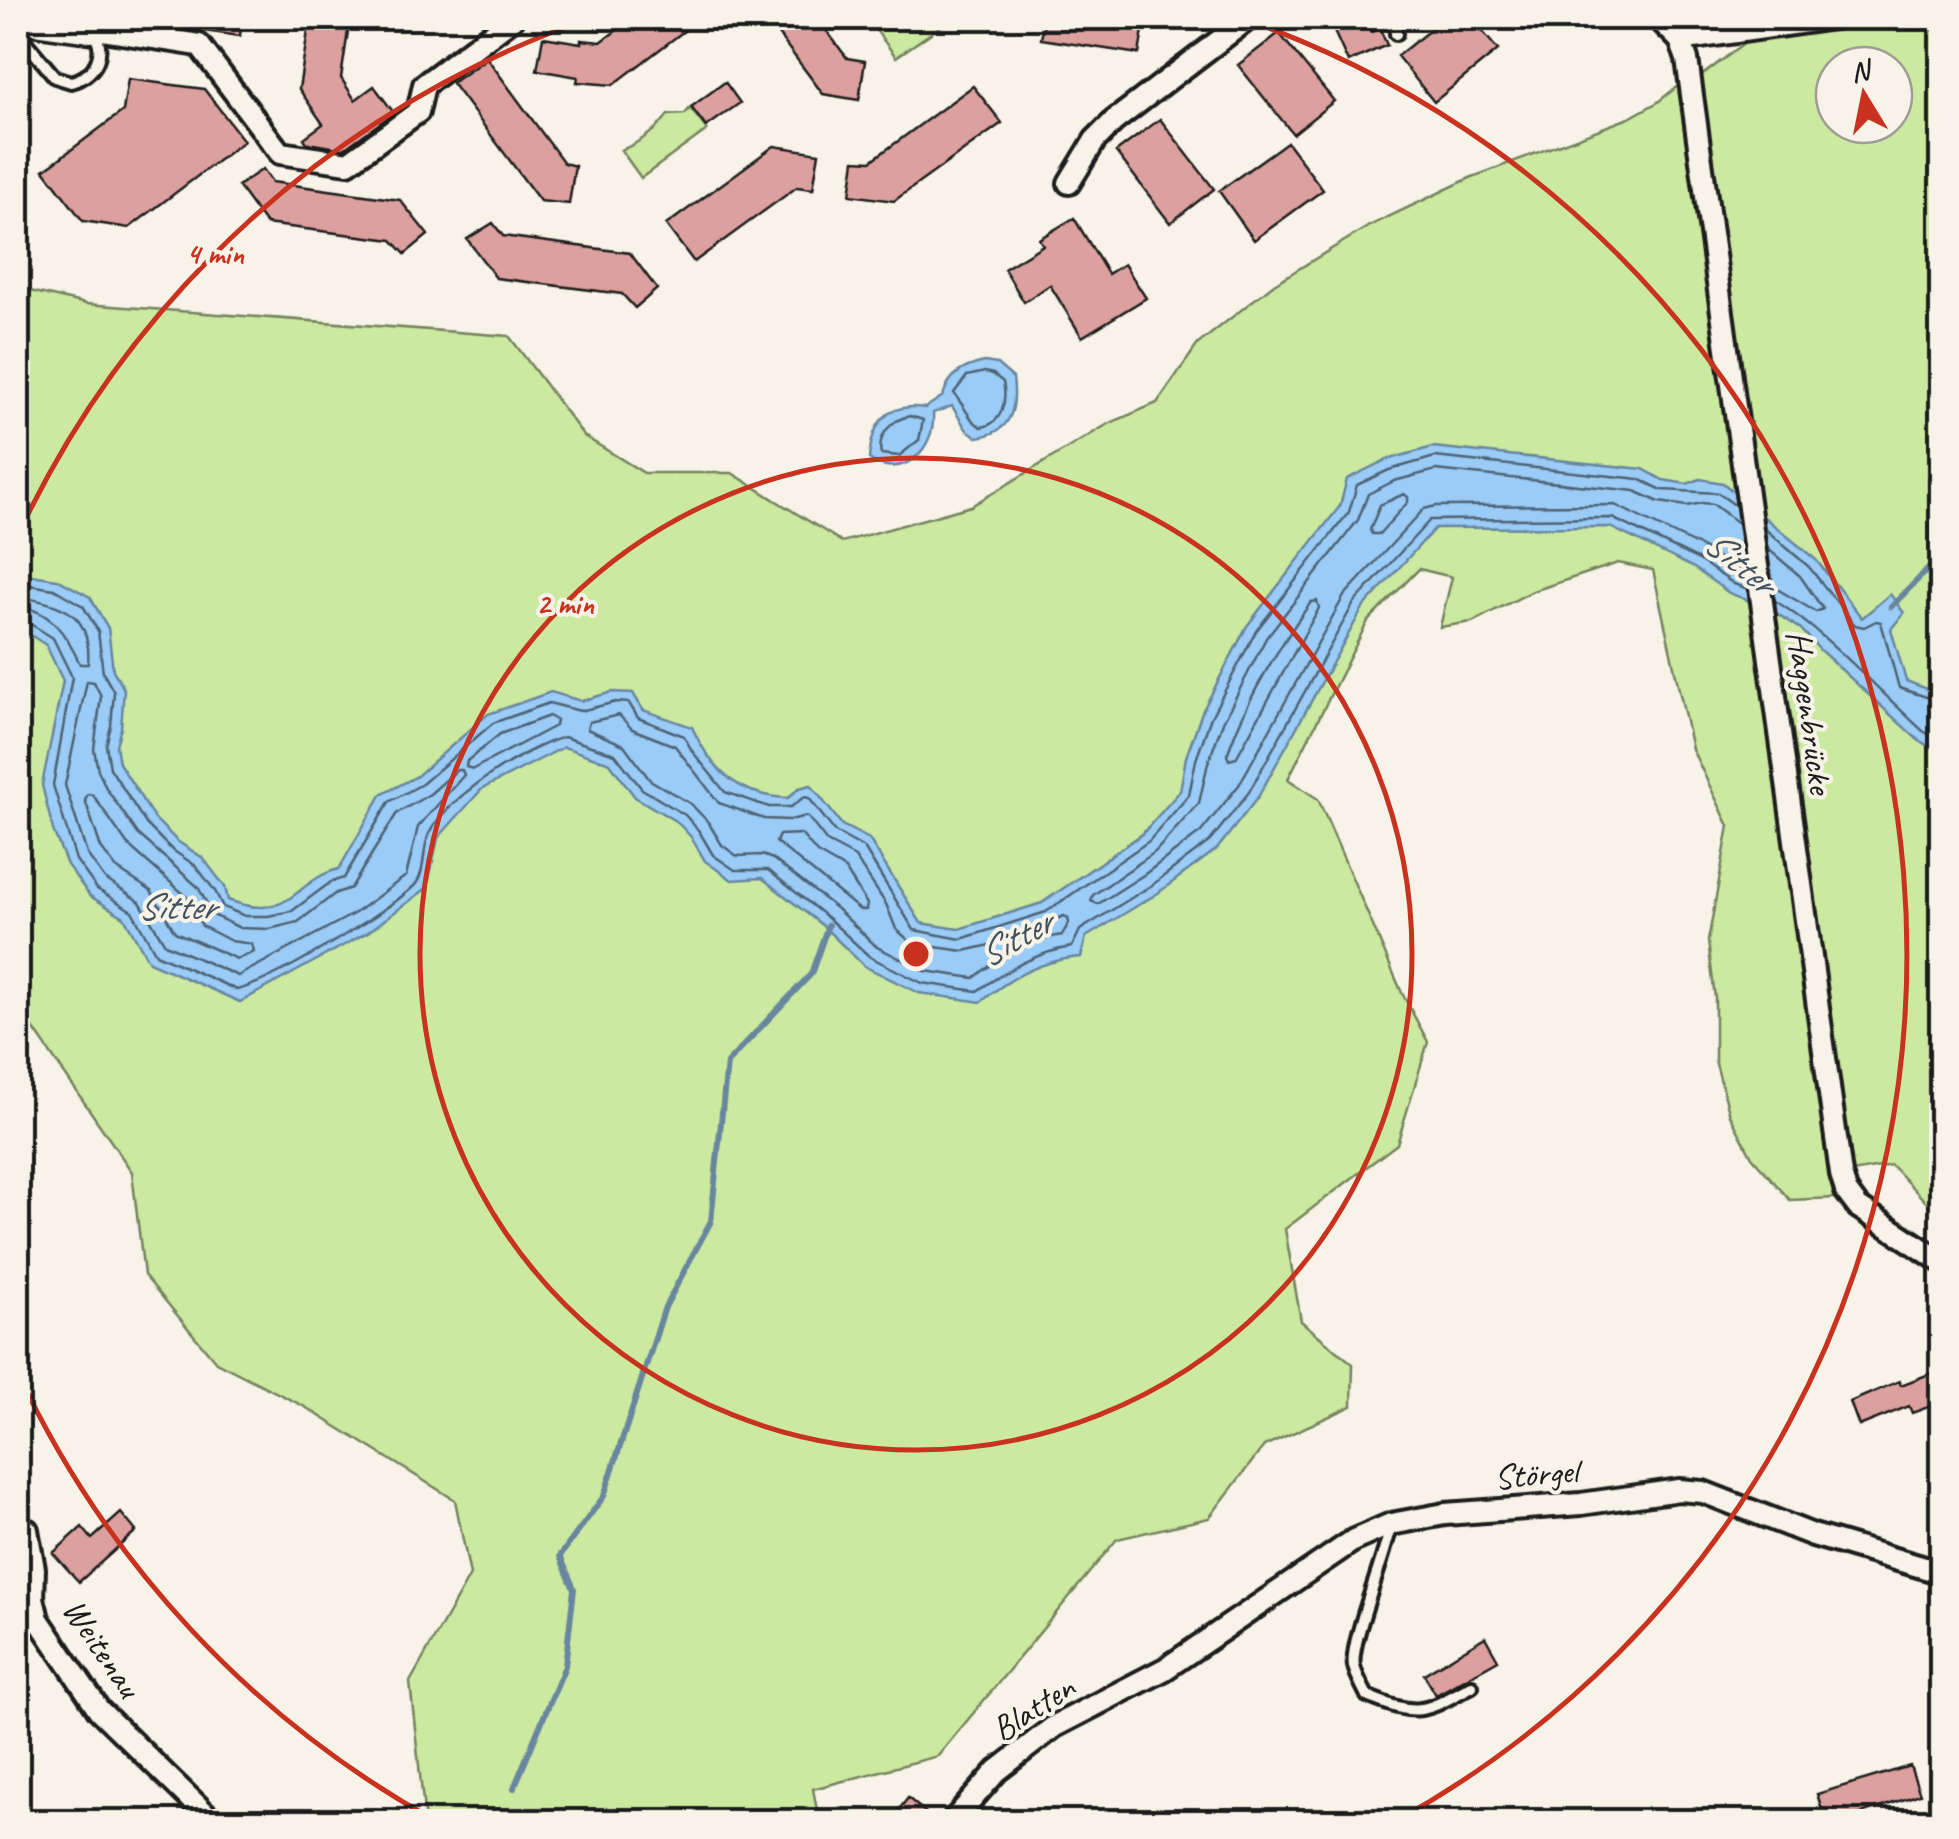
<svg xmlns="http://www.w3.org/2000/svg" width="1959" height="1839" font-family="Caveat,sans-serif">
<rect width="100%" height="100%" fill="#f7f3e8"/>
<filter id="ink" filterUnits="userSpaceOnUse"><feTurbulence type="fractalNoise" baseFrequency=".01" numOctaves="2"/><feDisplacementMap in="SourceGraphic" scale="20" xChannelSelector="R" yChannelSelector="G"/><feConvolveMatrix kernelMatrix="1 2 1 2 8 2 1 2 1" color-interpolation-filters="sRGB"/></filter>
<g filter="url(#ink)">
<path fill="#cce9a0" stroke="#74825e" stroke-width="2.5" fill-rule="evenodd" d="M894,18H953L896,57L875,29Z
M1857,24L1941,31V1209L1927,1203L1891,1165L1835,1175L1834,1198L1790,1200L1752,1157L1730,1115L1715,1060V998L1708,941L1729,826L1692,749L1653,570L1618,563L1533,591L1472,622L1440,627L1452,577L1419,569L1368,621L1288,779L1318,799L1402,993L1428,1042L1397,1144L1285,1229L1301,1321L1353,1364L1352,1406L1264,1446L1209,1518L1117,1539L938,1756L813,1789L819,1821H733L710,1814L693,1822L425,1821L410,1682L470,1575L455,1500L305,1407L216,1362L144,1275L132,1172L18,1006V288L86,304L509,336L584,436L644,473H732L842,542L971,506L1108,424L1157,403L1198,344L1274,284L1369,226L1470,178L1629,118L1658,102L1684,81L1697,79L1749,40ZM1834,65H1894V125H1834Z
M690,108L707,130L641,178L621,150C639,143 656,130 668,115L685,114Z"/>
<path fill="#9accf7" stroke="#68869f" stroke-width="2.5" d="M984,362L997,364L1013,378C1017,408 1012,433 977,437L966,429L952,406L933,413C936,448 903,482 869,459C872,422 887,402 925,408L943,396C949,374 963,367 984,362Z
M1433,447L1643,469L1663,480L1687,484L1700,479L1723,483L1816,560L1862,618L1890,594L1904,613L1891,629L1906,681L1941,694V753L1918,740L1820,650L1801,629L1770,609L1729,593L1694,568L1610,527L1435,528L1363,608L1258,797L1217,849L1158,893L1086,937L1081,957C1043,960 1010,977 981,1002L919,993L864,966L823,926L762,878L732,880L705,861L691,837L677,822L635,797L610,763L564,747L482,789L438,838L427,888L368,932L240,1002L149,962L124,917L90,896L67,865L53,830L42,785L63,681L46,645L18,627V573L57,579L90,597L108,628L113,670L124,689L121,728L116,745L119,763L154,818L177,841L203,858L225,887L228,900C293,924 293,880 339,869L381,795L417,776L488,714L551,692L581,701L612,692L633,693L643,710L692,727C712,771 738,796 788,798L799,788L811,785L842,825L869,839L921,923L959,929L1042,903L1142,834L1180,791L1186,757L1202,712L1247,626L1340,506L1347,479L1386,460Z"/>
<g fill="none" stroke-linecap="round" stroke-linejoin="round">
<path stroke="#4e6274" stroke-width="2.5" d="M985,372L993,374L1003,382C1007,400 1003,424 981,427L973,421L954,393L967,376Z
M910,416L923,420L919,440L899,456L881,454C877,435 892,419 910,416Z
M1404,494L1408,497V502L1379,534H1372L1370,530L1380,505Z
M1739,524L1713,504L1702,503L1687,506L1659,502L1635,491L1436,470L1394,481L1368,494L1358,520L1266,638L1223,722L1208,763L1199,803L1155,852L1093,895L1091,901L1098,904L1145,874L1201,832L1239,785L1344,596L1424,509L1436,506L1615,505L1705,549L1746,575
M1765,529L1809,567L1855,625L1864,627L1876,621L1881,622L1899,688L1942,702
M1767,548L1800,576L1823,609L1816,612L1772,586
M18,583L54,589L83,606L98,631L103,673L114,692L111,726L106,745L110,768L146,824L171,849L196,866L215,891L223,907L245,916H268L292,911L331,882L344,878L389,802L422,784L493,723L549,703L580,711L616,702L629,703L638,718L684,736L692,751L725,792L769,807H791L804,797L809,798L835,832L864,848L914,930L961,939L1046,912L1149,841L1189,795L1196,760L1211,717L1256,631L1349,512L1357,485L1389,470L1435,457L1639,479L1662,490L1718,493L1736,506
M18,596C60,605 92,610 88,664H80C67,636 51,609 18,607
M1774,600C1827,633 1876,688 1923,731L1942,742
M1317,601L1319,608L1236,758L1229,760L1227,755C1246,700 1277,649 1311,602Z
M18,619L26,621L53,638L72,677L53,785L76,860L97,889L132,911L156,954L237,990C272,982 389,911 415,885C426,872 422,848 429,834C448,796 524,749 564,737L615,754L642,789L685,815L699,831L713,855L735,870H768L829,919L870,957L922,983L977,991C1007,971 1035,952 1072,947L1080,930L1152,885L1210,841L1249,792L1354,603L1430,520L1612,518L1699,560L1734,584L1748,589
M87,681L94,682L101,696L94,749L98,770L106,788L138,834L198,887L213,915L240,928L269,929L298,922L336,893L351,888L397,813L430,794L457,770H462L464,775L418,827L406,876L355,913L238,976L165,944L140,902L105,879L87,854L65,785Z
M619,715L632,729L675,746L719,803L764,819L790,820L807,816L827,842L855,857L886,904L896,929L913,944L964,951L990,945L1064,916L1068,918L1069,923L1062,935C1031,939 998,958 974,978L925,971L877,947L837,909L773,859L762,855L737,856L722,845L708,822L691,804L650,780L624,745L587,729L589,722Z
M549,716L556,720L555,726L473,769L466,767L467,761L500,734Z
M88,794L93,795L127,844L186,896L202,926L231,941L252,944L254,952L237,959L175,932L151,891L116,868L101,848L85,800Z
M801,834L817,853L845,869L867,904L866,910H860L776,842L779,835Z"/>
<path stroke="#68869f" stroke-width="6" d="M1891,607L1932,565L1930,479L1942,471
M514,1788L565,1666L574,1589L560,1556L604,1496L665,1307L711,1221L727,1063L811,974L828,925"/>
</g>
<path fill="#dca19f" stroke="#1c1c1c" stroke-width="2.5" d="M182,18H242L240,36L182,28Z
M310,18H350L341,78L355,100L374,86L394,113L344,149L307,143L304,138L323,124L299,89Z
M633,18H701L613,85L577,82L578,77L537,70L543,37L581,43V40L601,42Z
M766,18H817L847,58L865,61L859,100L823,94Z
M1045,18H1145L1139,54L1041,39Z
M1328,18H1364L1371,32L1380,29L1387,45L1348,62Z
M1445,18H1471L1498,50L1434,102L1397,56Z
M1279,33L1334,101L1293,134L1238,65Z
M487,58L564,163L575,166L569,204L540,201L452,83Z
M128,79L204,89L244,141L129,228L83,221L44,170L123,111Z
M725,82L740,103L706,127L691,107Z
M973,86L1002,123L894,201L850,195L855,160L871,161Z
M1160,119L1214,189L1170,223L1116,152Z
M1287,142L1323,190L1254,240L1219,191Z
M774,146L819,153L813,189L797,187L694,262L666,225Z
M263,169L272,182L400,200L428,235L405,254L392,240L266,224L238,186Z
M1074,218L1108,274L1124,264L1146,298L1082,337L1050,285L1024,302L1004,269L1043,245L1039,239Z
M493,223L503,236L630,253L657,289L635,308L622,294L496,278L467,239Z
M1932,1373L1942,1402L1912,1413L1909,1406L1859,1426L1850,1402L1899,1381L1901,1385Z
M121,1513L136,1531L79,1582L53,1553L82,1527L92,1539Z
M1485,1637L1498,1660L1436,1695L1424,1674Z
M1910,1766L1920,1794L1838,1822H1826L1817,1794Z
M908,1798L937,1822H889Z"/>
<g fill="none" stroke-linecap="round" stroke-linejoin="round">
<g stroke="#1c1c1c" stroke-width="18">
<path id="lane" d="M1395,18L1396,34
M18,33L55,77L71,82C96,76 109,50 91,29
M1391,1525C1386,1556 1349,1644 1354,1666C1356,1676 1363,1687 1367,1696C1419,1718 1425,1712 1472,1686"/>
</g>
<g stroke="#1c1c1c" stroke-width="28">
<path id="street" d="M1658,18L1680,40L1687,59L1841,1174L1846,1191L1858,1207L1942,1262
M90,28L199,45L280,153L348,163L418,112L424,85L513,18
M166,40L169,18
M1680,40L1834,18
M1069,183L1095,140L1114,121L1249,18
M27,1530L34,1569L33,1599L38,1619L99,1710L214,1822
M952,1822L997,1771L1055,1726L1165,1669L1354,1540L1391,1524L1445,1514L1581,1504L1679,1490L1703,1492L1813,1535L1942,1573"/>
</g>
<g stroke="#1c1c1c" stroke-width="35">
<path id="secondary" d="M19,18L90,28"/>
</g>
<use href="#lane" stroke="#f7f3e8" stroke-width="10"/>
<use href="#street" stroke="#f7f3e8" stroke-width="20"/>
<use href="#secondary" stroke="#f7f3e8" stroke-width="28"/>
</g>
</g>
<g fill="none" stroke="#c8321e" stroke-width="5">
<circle cx="916" cy="954" r="496"/>
<path d="M436 1821A991 991 0 0 1 18 1373M18 535A991 991 0 0 1 585 20M1247 20A991 991 0 0 1 1396 1821"/>
</g>
<g text-anchor="middle" dominant-baseline="central" stroke-width="8" stroke-linejoin="round" paint-order="stroke">
<g font-size="35" fill="#1c1c1c" stroke="#f7f3e8">
<text transform="translate(1810 712) rotate(82)">Haggenbrücke</text>
<text transform="translate(1536 1474) rotate(-5)">Störgel</text>
<text transform="translate(102 1648) rotate(56)">Weitenau</text>
<text transform="translate(1033 1708) rotate(-33)">Blatten</text>
</g>
<g font-size="38" font-style="italic" fill="#42515e" stroke="#f7f3e8">
<text transform="translate(1740 562) rotate(39)">Sitter</text>
<text x="176" y="906">Sitter</text>
<text transform="translate(1015 938) rotate(-29)">Sitter</text>
</g>
</g>
<circle cx="916" cy="954" r="15" fill="#c8321e" stroke="#f7f3e8" stroke-width="5"/>
<g font-size="30" text-anchor="middle" font-weight="bold" fill="#c8321e" stroke="#f7f3e8" stroke-width="8" stroke-linejoin="round" paint-order="stroke">
<text x="215" y="264">4 min</text>
<text x="565" y="614">2 min</text>
</g>
<rect width="1959" height="1839" fill="none" stroke="#f7f3e8" stroke-width="60"/>
<rect x="30" y="30" width="1899" height="1779" fill="none" stroke="#1c1c1c" stroke-width="4" filter="url(#ink)"/>
<g transform="translate(1864 95) rotate(350)"><circle r="48" fill="#f7f3e8" stroke="#9f9d96" stroke-width="2.5"/>
<path d="M0-8L18 38L0 25L-18 38Z" fill="#c8321e"/>
<text y="-15" font-size="28" font-weight="bold" text-anchor="middle" fill="#1c1c1c">N</text>
</g>
</svg>
